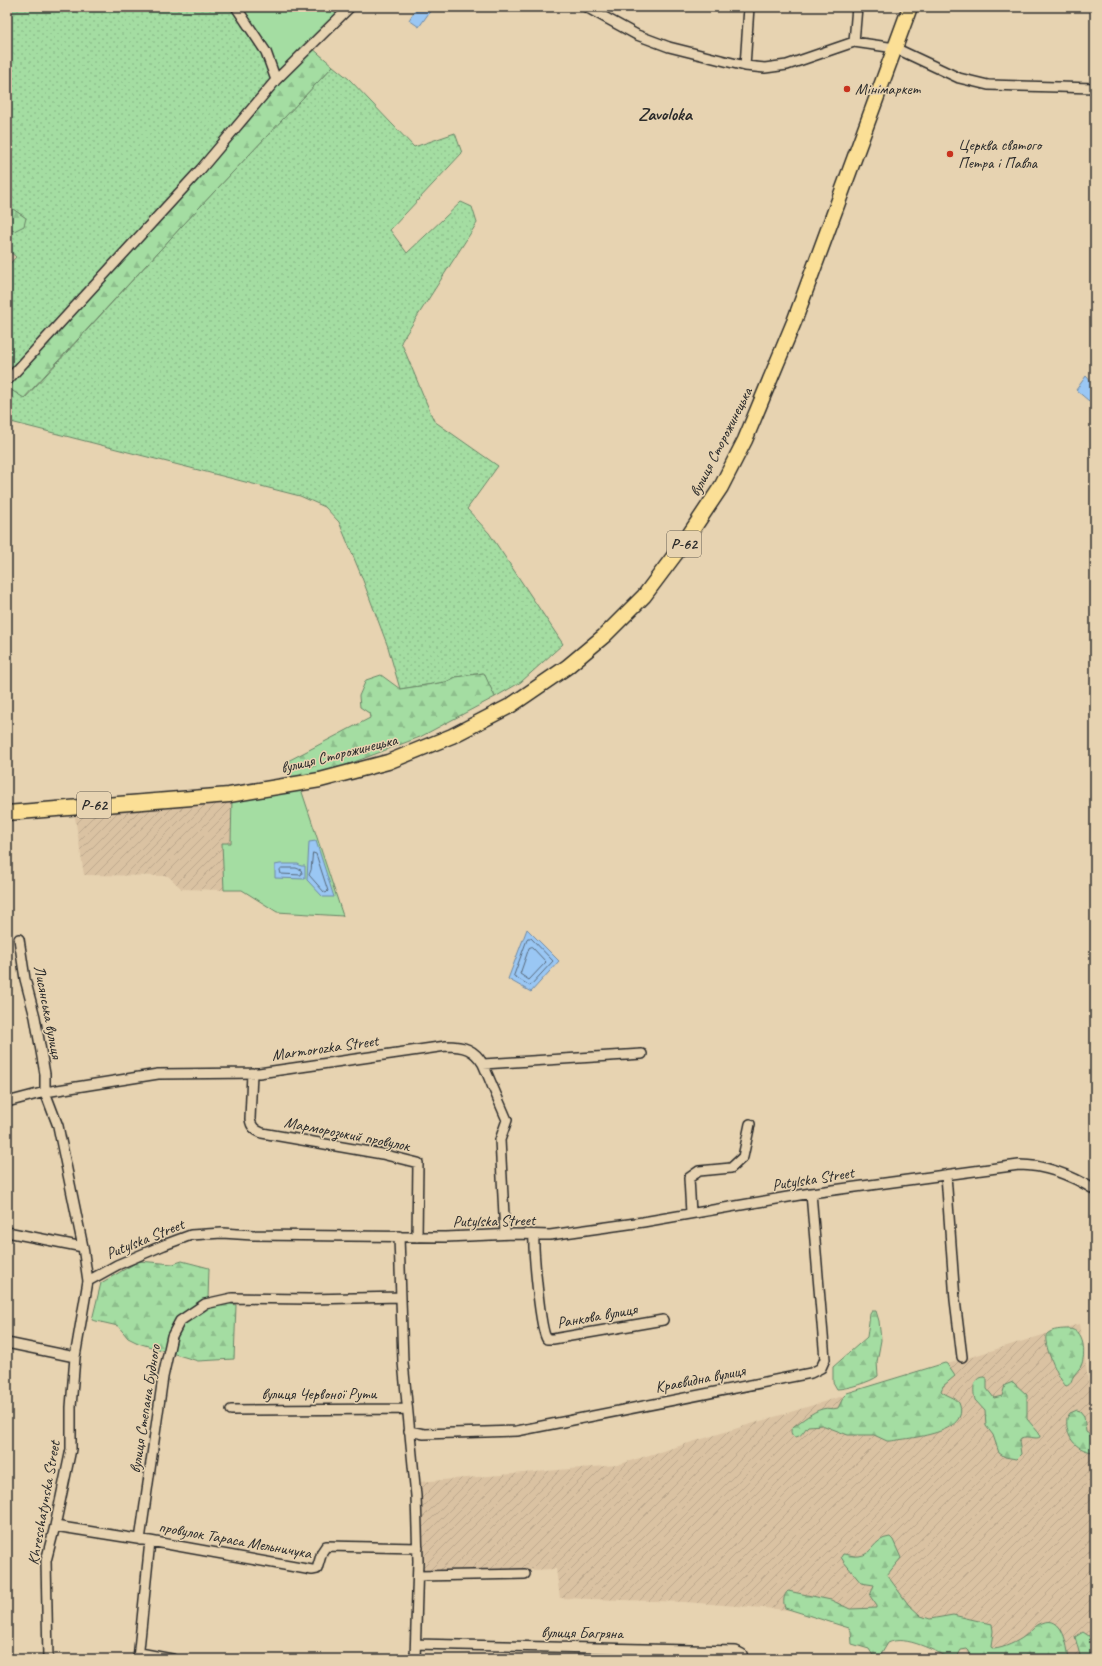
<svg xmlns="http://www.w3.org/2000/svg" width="1102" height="1666" font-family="Caveat,sans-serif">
<defs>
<pattern id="industrial-furrows" width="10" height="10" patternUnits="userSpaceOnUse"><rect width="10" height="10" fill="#dac2a2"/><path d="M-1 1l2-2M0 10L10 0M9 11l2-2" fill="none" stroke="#bba78c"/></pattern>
<pattern id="grass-dots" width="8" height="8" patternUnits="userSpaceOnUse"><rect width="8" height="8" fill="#a4dda2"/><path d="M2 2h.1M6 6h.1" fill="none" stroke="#8dbe8c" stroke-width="1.8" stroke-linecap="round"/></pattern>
<pattern id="forest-firs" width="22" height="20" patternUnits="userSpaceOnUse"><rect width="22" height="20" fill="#a4dda2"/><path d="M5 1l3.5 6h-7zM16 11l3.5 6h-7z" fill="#8dbe8c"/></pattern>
</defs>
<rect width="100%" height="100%" fill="#e7d3b1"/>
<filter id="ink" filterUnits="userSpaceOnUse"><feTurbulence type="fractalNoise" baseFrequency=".025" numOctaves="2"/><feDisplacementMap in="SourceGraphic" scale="8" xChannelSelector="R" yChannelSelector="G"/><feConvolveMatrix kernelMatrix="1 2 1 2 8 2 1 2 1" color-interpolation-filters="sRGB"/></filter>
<g filter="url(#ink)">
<path fill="url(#industrial-furrows)" d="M232,796L231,843H222L224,890L182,889L168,876L84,875L74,811Z
M1079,1324L1095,1420V1652L1082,1659H988L817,1604L788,1610L685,1602L560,1598L556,1569L421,1574L419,1482L617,1465Z"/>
<path fill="url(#grass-dots)" stroke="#688466" d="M7,7H349L7,376V267L16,257L7,249V226L14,231L26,218L7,205Z
M333,66L349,79L414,147L455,133L462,153L390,230L407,253L461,202L472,207L477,223L401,342L434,421L498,466L467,509L489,533L563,644L521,682L495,697L483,673L456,677L446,682L400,689L388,647L361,575L339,522L325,507L300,496L7,421V382L8,388L25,398L181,227Z"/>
<path fill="url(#forest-firs)" stroke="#688466" d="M311,47L333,66L181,227L24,398L8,388L7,382Z
M7,205L26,218L24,226L14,231L7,226Z
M484,673L495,697L420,737L299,783L288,773L286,762L370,718L369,713L360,707L359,696L366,680L381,675L400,689L446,682L456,677Z
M139,1261L173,1264L182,1261L209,1268L208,1299L236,1305L234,1359L198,1361L138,1343L128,1338L118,1326L92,1320L101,1283Z
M872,1311H876L879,1321L881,1340L877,1362L878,1376C871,1382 846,1389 837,1389L833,1382V1367L867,1337L870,1314Z
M1069,1329C1085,1330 1086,1355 1081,1366C1079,1370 1075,1373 1073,1377C1071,1381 1071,1385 1066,1386C1059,1380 1041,1341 1047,1334C1052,1329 1063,1329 1069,1329Z
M945,1363L947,1364L955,1376L943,1386L941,1391C946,1396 956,1397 959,1403C972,1434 908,1438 891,1441H887L874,1435H848L822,1425L808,1426C803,1431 802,1437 794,1437C790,1433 790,1429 794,1426C803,1420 812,1412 822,1409C828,1407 832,1410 838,1408L844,1396L847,1393Z
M984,1377L987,1379V1389L994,1398L1002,1396L1005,1385L1013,1382L1027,1395V1419L1039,1433L1040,1437C1036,1440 1028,1435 1021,1438L1019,1441L1021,1454L1016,1459L1005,1457L999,1453L993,1435L986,1426L985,1411L975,1400C973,1391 972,1377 984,1377Z
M1077,1410L1080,1411L1084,1416L1086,1432L1095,1439V1451L1093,1452C1075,1450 1065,1436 1067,1418L1070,1413Z
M890,1537L893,1540L901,1558L887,1575L908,1604L921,1616L930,1619L953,1615L992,1624L993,1631L991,1647L994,1649C1004,1648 1017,1642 1025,1636C1031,1632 1035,1625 1042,1623C1063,1614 1067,1646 1069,1659H971L969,1651L967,1649L961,1650L956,1659H953C935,1652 906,1634 888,1643L879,1658L875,1659L869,1649L852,1644L851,1631L849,1628L785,1608C783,1603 783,1595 788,1591L831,1600L850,1609L877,1608V1606L870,1596L874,1585L861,1583L844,1562L841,1557L843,1554C848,1554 854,1557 859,1556C873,1555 872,1539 890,1537Z
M1083,1632L1095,1640V1659H1081L1075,1637Z"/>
<path fill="#a4dda2" stroke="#688466" d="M236,7H349L276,80L266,52Z
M299,783L343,916L277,912L242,890H224L222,843H231L232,796Z"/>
<path fill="#9ac7f4" stroke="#6e89a4" d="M417,7H426L431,10L419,27L409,20Z
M1086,376L1095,386V396L1089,401L1076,390Z
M316,841L334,897H323L307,880L309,842Z
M280,864H298L301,866H305V879L275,878V865Z
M527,929L559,961L531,992L508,979Z"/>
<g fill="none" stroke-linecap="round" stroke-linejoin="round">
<path stroke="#57697b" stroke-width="1" d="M313,853L316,854L328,891L326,893L324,892L309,875L311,870Z
M282,868H296L301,870L302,873L301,875L281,874L280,870Z
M528,938H531L553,961L530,986L514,976Z
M532,947L546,962L529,980L520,974L529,948Z"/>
<g stroke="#2b2b2b" stroke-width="12">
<path id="minor" d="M236,7L266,52L276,80
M586,7L637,35L669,47L745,66L765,68L787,65L854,42L895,48L959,78L988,85L1095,88
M854,42L857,7
M745,66L749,7
M7,381L201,169L276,80L350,7
M19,939L25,979L35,1017L45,1074V1092L58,1126L83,1247L88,1281L117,1265L164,1245L191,1235L222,1233L253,1235L446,1237L514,1234L550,1235L643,1222L811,1193L1019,1165C1047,1165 1071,1175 1095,1190
M483,1064L507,1120L500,1140L505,1234
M252,1073L250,1119C251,1127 255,1130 262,1133L382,1154L418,1163L417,1237
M7,1102L45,1092L158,1074L259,1073L446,1046C464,1046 474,1049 483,1064L642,1054
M946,1175L955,1300L962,1357
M691,1213L689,1178L699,1171L731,1168L743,1157L750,1124
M7,1232L83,1247
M534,1235C533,1248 540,1331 547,1339H553L663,1320
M399,1236L403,1362L416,1496L418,1561L415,1659
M7,1343L75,1357
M231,1410L407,1409
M409,1431L424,1434L517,1431L811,1373L821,1368L825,1359L811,1193
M55,1526L150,1541L312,1570L317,1569L322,1552L326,1546L418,1548
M140,1540L163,1377L172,1336L180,1321L205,1304L232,1298L309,1299L401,1297
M418,1576L525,1574
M416,1644L736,1651L742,1654L743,1659
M140,1653L172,1659
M48,1659L46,1561L55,1526L71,1449V1407L75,1357L88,1281
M138,1659L150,1541"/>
</g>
<g stroke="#2b2b2b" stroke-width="17">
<path id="primary" d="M7,813L229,795L320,780L388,762L452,736L510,706L567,667L604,636L644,596L683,544L721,487L745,440L794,322L910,7"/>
</g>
<use href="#minor" stroke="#e7d3b1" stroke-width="9"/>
<use href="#primary" stroke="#fbdf96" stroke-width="14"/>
</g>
</g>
<g fill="#c8321e" stroke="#e7d3b1" stroke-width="1.5">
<circle cx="847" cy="89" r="4"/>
<circle cx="950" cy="154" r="4"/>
</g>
<g text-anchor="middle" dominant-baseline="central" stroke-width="3" stroke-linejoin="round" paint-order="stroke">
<g fill="#e7d3b1" stroke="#635d53" stroke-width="1">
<rect x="667" y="531" width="34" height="26" rx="3"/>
<rect x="77" y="792" width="34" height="26" rx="3"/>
</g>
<g font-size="15" font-weight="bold" fill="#2b2b2b">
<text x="684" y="544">Р-62</text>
<text x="94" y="805">Р-62</text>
</g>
<g font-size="16" fill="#2b2b2b" stroke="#e7d3b1" text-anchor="start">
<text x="855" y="89">Мінімаркет</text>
<text x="958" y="145">Церква святого<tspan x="958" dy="18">Петра і Павла</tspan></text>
</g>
<g font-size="16" fill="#2b2b2b" stroke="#e7d3b1">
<text transform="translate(721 442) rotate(-63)">вулиця Сторожинецька</text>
<text transform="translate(339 754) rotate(-14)">вулиця Сторожинецька</text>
<text transform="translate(48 1012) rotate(79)">Лисянська вулиця</text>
<text transform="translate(325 1048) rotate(-8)">Marmorozka Street</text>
<text transform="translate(347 1134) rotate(11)">Марморозький провулок</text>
<text transform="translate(813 1179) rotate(-9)">Putylska Street</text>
<text transform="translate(494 1221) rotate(-1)">Putylska Street</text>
<text transform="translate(145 1239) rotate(-22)">Putylska Street</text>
<text transform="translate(597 1316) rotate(-10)">Ранкова вулиця</text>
<text transform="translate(700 1379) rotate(-11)">Краєвидна вулиця</text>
<text x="319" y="1394">вулиця Червоної Рути</text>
<text transform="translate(145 1409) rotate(-81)">вулиця Степана Будного</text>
<text transform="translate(44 1503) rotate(-80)">Khreschatynska Street</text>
<text transform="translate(235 1540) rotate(10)">провулок Тараса Мельничука</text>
<text transform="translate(582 1633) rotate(1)">вулиця Багряна</text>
</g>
<g font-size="18" font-weight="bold" fill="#2b2b2b" stroke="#e7d3b1">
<text x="665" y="114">Zavoloka</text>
</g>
</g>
<rect width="1102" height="1666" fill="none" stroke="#e7d3b1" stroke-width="24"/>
<rect x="12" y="12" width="1078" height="1642" fill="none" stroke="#2b2b2b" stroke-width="1.5" filter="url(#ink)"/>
</svg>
